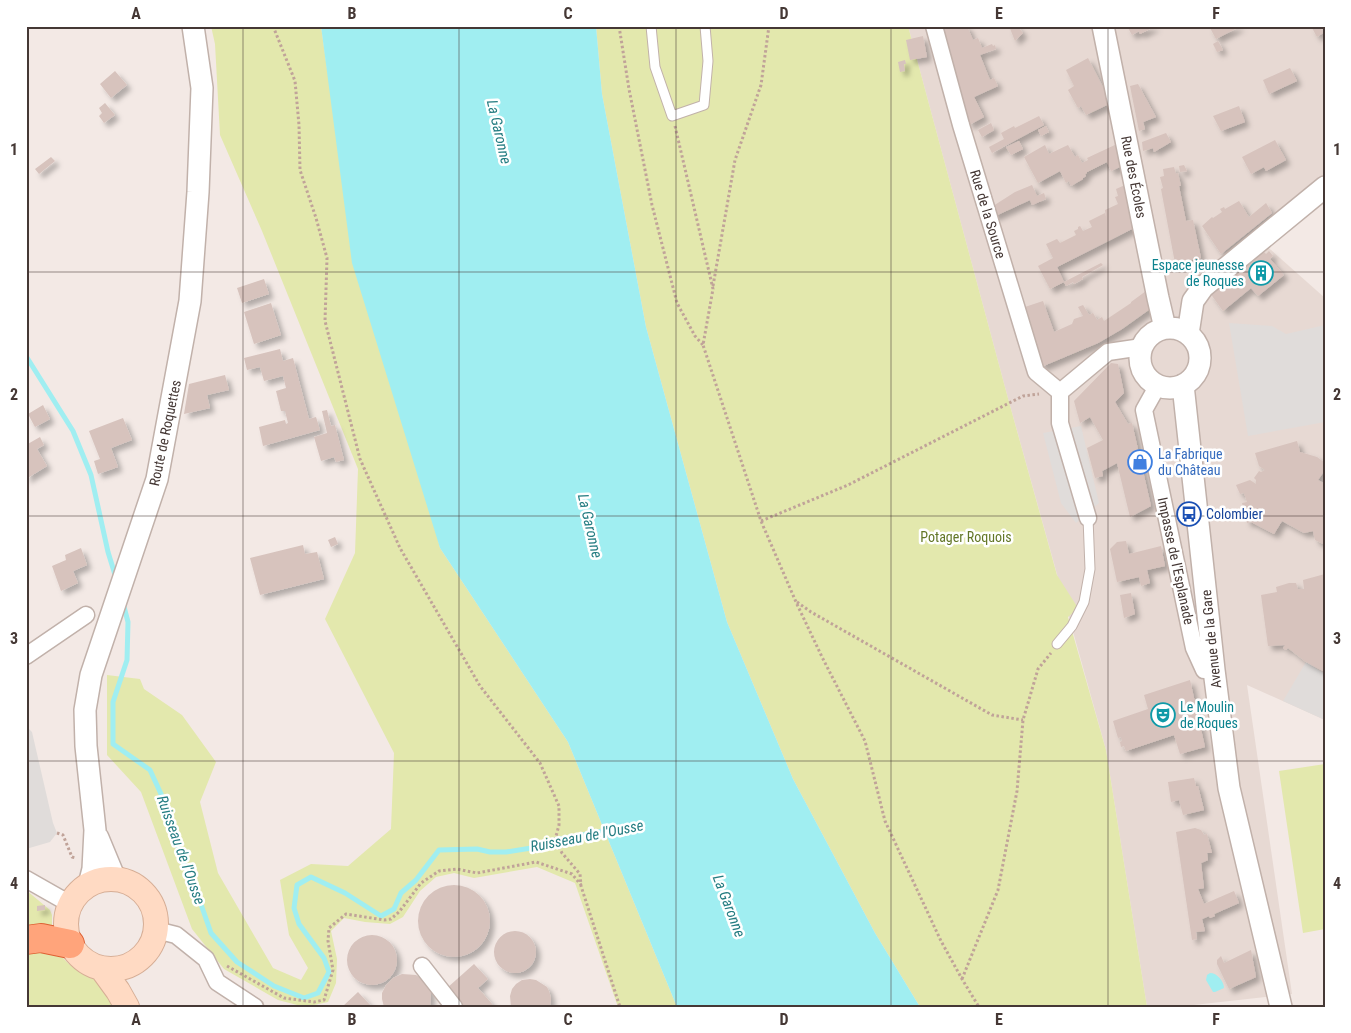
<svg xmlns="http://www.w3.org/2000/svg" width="1351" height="1033" font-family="'Roboto Condensed',sans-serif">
<defs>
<filter id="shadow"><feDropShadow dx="4.5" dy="4.5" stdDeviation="2.5" flood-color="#0004"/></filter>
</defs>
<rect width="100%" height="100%" fill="#f3e9e5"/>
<path fill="#e7d9d3" d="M908,26H1325V174L1253,234L1325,298V720L1247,685L1292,994L1176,1007H1147L1106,750L1009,402Z"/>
<path fill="#e3e8ad" d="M211,26H321L327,69L440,548L568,742L677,1007H618L575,883L537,867L474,878L454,873L436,877L420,891L403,917L390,924L365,922L344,918L331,931L337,959L336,983L328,1002L305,1007L278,1000L224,969L192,929L141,792L107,755V675L140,679L144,689L182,715L216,762L200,802L218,873L273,968L301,980L308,968L289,935L280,880L311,864L348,866L391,829L394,753L325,619L355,553L358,469L262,231L220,135L215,44Z
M596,26H908L1009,402L1057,575L1078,608L1068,617L1106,750L1147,1007H920L875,933L793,779L727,622L646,327L602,94Z
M1325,764V929L1303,933L1279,771Z
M26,890L50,910L52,915V928L26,931Z
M26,948L61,956L69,964L79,971L98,981L108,993L113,1007H26Z"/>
<path fill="#e0dcda" d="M1229,323L1272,326L1286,334L1325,325V422L1248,436Z
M1081,426L1099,503L1076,523L1061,503L1043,433Z
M1306,662L1325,674V720L1283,701Z
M26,726L32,732L53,823L57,833L50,842L26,849Z"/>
<path fill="#a0eef1" d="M321,26H596L602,94L646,327L727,622L793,779L875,933L920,1007H677L568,742L440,548L352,263Z
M1210,973C1217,973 1224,981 1224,988L1215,992H1213L1206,980L1207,975Z"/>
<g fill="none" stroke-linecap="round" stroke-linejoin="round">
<path stroke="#a0eef1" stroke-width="5" d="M26,356L73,431L91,475L108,552L116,578
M123,603L128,622L127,660L113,702V744L150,770L167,807L176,832L179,854L196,890L211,933L237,962L274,986L304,998L318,993L329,972L324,958L299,924L294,908L297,885L311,877L345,893L381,916L394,909L401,893L416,880L439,850L477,849L490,852H506L544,846L555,840L609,830"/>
</g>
<path fill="#d7c3bd" filter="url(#shadow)" d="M940,26H967L973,40L978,38L982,48L992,44L993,46L995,45L996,49L980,55L990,80L994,78L998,86L974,97L984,117L969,125Z
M1009,26H1017L1023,33L1015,41Z
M1127,26H1156L1140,34L1139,31L1132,35Z
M1209,26H1241L1216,39Z
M1311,26H1320L1323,33L1317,37Z
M923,36L927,57L910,60L906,40Z
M1218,41L1223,50L1217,52L1213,44Z
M1088,58L1108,97L1109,104L1086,115L1081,106L1078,108L1068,90L1074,86L1066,70Z
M905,60L906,64H904L905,71L900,72L898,62Z
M1290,68L1297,81L1269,94L1263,80Z
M115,71L127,85L111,98L100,84Z
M1138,84L1156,117L1143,122L1145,129L1139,131L1130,86Z
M105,103L115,115L104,123L99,116L102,113L99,108Z
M1239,106L1245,122L1221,131L1213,116Z
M1039,116L1044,125L992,153L989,147L1004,139L1001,133L1014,126L1015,128Z
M991,123L994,130L982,137L978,130Z
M1046,126L1049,132L1041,136L1038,130Z
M1166,133L1171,142L1154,152L1153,148L1143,151L1142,142Z
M1275,140L1286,160L1266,171L1264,167L1251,174L1242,157Z
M1019,141L1023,149L1011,155L1006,147Z
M1117,144L1122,166L1111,171L1107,162L1087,172V173L1085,174L1086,176L1083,178V179L1071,186L1069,181L1066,183L1060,171L1038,183L1024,157L1045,145L1049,154L1068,145L1075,157L1078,155L1082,163L1088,160L1087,158Z
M51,157L55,161L39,174L35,169Z
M1184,165L1187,171L1180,172L1179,166Z
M1174,167L1176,174L1178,173L1181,186H1179L1186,221L1193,220L1201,258L1175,263L1161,189L1163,188L1160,177L1164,176L1163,169Z
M1032,185L1037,196L1044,193L1046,199L1032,205L1030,200L993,217L990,208L1015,192Z
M1125,185L1134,228L1057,267L1064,282L1101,263L1103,265L1082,277L1083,279L1074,284L1073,282L1066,286L1064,282L1050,289L1038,266L1053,258L1046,244L1057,239L1060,243L1076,235L1074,231L1078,229V227L1080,226L1083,231L1092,227L1089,221L1105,213L1106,217L1105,210L1118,204L1115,197L1118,196L1116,189Z
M1239,201L1249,217L1266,203L1272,213L1221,254L1202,226L1212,217L1213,218L1222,212L1220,209L1224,207L1225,209Z
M1269,251L1273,256L1270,259L1284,275L1258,296L1251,288L1223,311L1210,293L1237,271L1264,252L1266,254Z
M264,279L269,294L242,303L237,288Z
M1146,291L1150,309L1122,329L1098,343L1041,367L1022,308L1043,301L1054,332L1072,324L1074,319L1083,316L1078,307L1083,305L1089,315L1093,313L1097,320L1102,317L1104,321L1131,303V302Z
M271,303L281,335L254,344L244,312Z
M280,349L283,361L293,358L309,419L316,417L320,430L263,446L259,427L285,420L286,424L288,423L285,411H281L276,391L286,388L283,376L264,381L260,367L247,370L244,358Z
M1111,363L1118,364L1124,393L1115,402L1128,424L1132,423L1151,506L1130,517L1117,463L1102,471L1103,476L1095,478L1087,448L1103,440L1090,417L1080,423L1074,401Z
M225,375L229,390L207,395L210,408L184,414L189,384Z
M43,405L50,419L35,427L28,414Z
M327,410L331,426L335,425L344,460L336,462L334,457L321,461L314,437L327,433L322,411Z
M123,418L132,440L111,448L118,467L98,474L94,461L100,459L89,431Z
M40,437L44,445L37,449L47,466L26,479V445Z
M1297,441L1300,452L1317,457L1325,463V470L1318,480L1325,484V545L1315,540L1313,531L1304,533L1282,521L1274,534L1251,522L1247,523L1242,503L1247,502L1244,493L1240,494L1236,485L1250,480L1256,484V480L1254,478L1259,471L1261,472L1265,470L1259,466L1255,453Z
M335,537L338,544L331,547L328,540Z
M1126,541L1129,554L1161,546L1165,566L1147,570L1150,583L1141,586L1139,577L1117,582L1110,549L1117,542Z
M303,545L305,554L317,552L324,579L260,595L250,558Z
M81,548L87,565L73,571L78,583L61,591L52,566L66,560L65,555Z
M1325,574V672L1306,662L1288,648L1286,650L1283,648L1285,645L1268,646L1261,595L1277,592L1276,587L1289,583H1296L1298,589H1304L1303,580Z
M1131,593L1135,614L1124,618L1120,595Z
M1190,680L1205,747L1180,754L1174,735L1126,751L1124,746L1121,747L1120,742L1122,741L1121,737L1118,738L1113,721L1148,709L1144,695Z
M1194,778L1196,786H1198L1204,810L1183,815L1179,800L1171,802L1168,782Z
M1195,828L1201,830L1204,835L1207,834L1212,853H1207L1208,860L1201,863L1204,888L1198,889L1204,904L1234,891L1239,903L1214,914L1215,916L1210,918L1209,916L1202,919L1205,931L1196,932L1197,939L1192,940L1176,832Z
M418 921a36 36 0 1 1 72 0a36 36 0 1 1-72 0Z
M45,905V910L37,911V906Z
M494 952a21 21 0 1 1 42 0a21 21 0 1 1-42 0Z
M347 960a25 25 0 1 1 50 0a25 25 0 1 1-50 0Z
M1251,950L1256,977L1229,989L1217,964V960L1221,956L1224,963Z
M474,964L488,979L478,988L493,1005L491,1007H464L447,988Z
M402,974L416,975L422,979L429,987L431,993L430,1007H384L382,999V993L386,985L393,978Z
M530,979L536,980L547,987L549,991L551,998L550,1007H511L510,996L512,989L516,984L522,980Z
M358,992L372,1007H342Z"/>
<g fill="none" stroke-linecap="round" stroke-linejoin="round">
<g stroke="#c1b1aa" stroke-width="11">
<path id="service" d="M651,26L655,67L672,116L704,105L708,61L705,26
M1057,644L1072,626L1084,602L1090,569L1088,518"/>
</g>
<g stroke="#c1b1aa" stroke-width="19">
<path id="minor" d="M934,26L961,125L1036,372L1060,392
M1158,385L1144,410L1194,648L1204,670H1214
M1060,392V423L1088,518
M1060,392L1108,352L1142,347
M26,656L86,615
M26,879L70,904
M156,930L176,935L206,959L217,982L255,1007
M422,966L454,1007"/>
</g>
<g stroke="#c1b1aa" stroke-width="24">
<path id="tertiary" d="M1103,26L1158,298L1165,328
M1140 358a30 30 0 1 1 60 0a30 30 0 1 1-60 0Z
M1188,334L1193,301L1203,287L1325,187
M1183,385L1214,670L1229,788L1281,1007
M98,838L115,879
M89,885L93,869L95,830L86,746L85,710L91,675L157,479L190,301L198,192L202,88L193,26"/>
</g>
<g stroke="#d6ae96" stroke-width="26">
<path id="secondary" d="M66 924a45 45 0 1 1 90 0a45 45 0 1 1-90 0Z
M102,969L118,991L127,1007"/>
</g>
<g stroke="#de6033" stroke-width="30">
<path id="trunk" d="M26,940L41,938L70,944"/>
</g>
<path stroke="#c0a399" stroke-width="3" stroke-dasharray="2.5 2.5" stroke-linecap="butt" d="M273,26L295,81L299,125L300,170L316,218L327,258L325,321L360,459L400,548L480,686L540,763L559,806V825L555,840L562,853L580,874L581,886L620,1007
M619,26L629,89L652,205L677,303L695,336L703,345
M675,126L713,289L703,345L761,521L796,602L822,657L865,741L885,821L941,941L962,979L979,1007
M713,286L735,160L761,85L769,26
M761,521L848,485L1023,396L1039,394
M797,602L811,612L992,715L1023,720
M57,833L63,835L72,857L76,858
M227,966L284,998L314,1002L324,1000L333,970L328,941L329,928L346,914L384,920L391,919L399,912L421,883L439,871L457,869L477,873L536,862L572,874L581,885
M962,979L998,890L1017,791L1023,720L1038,669L1051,653"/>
<use href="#service" stroke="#fff" stroke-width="9"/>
<use href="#minor" stroke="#fff" stroke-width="16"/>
<use href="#tertiary" stroke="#fff" stroke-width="21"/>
<use href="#secondary" stroke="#ffdac3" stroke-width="24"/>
<use href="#trunk" stroke="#ffa47b" stroke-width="28"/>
</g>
<path fill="none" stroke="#453835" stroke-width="1" stroke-opacity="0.55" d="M243,26V1007M459,26V1007M676,26V1007M891,26V1007M1108,26V1007M26,272H1325M26,516H1325M26,761H1325"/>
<defs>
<g id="building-ring" transform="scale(1.25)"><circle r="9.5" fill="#fff" stroke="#0f9aa8" stroke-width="1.5"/><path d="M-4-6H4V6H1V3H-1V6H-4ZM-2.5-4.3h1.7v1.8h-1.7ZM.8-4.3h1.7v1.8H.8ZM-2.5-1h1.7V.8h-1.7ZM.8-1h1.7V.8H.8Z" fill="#0f9aa8"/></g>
<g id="shop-ring" transform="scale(1.25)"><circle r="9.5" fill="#fff" stroke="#3f7fe0" stroke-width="1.5"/><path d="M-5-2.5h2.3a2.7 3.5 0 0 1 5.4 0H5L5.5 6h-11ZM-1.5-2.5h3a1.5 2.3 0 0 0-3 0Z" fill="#3f7fe0"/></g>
<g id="bus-ring" transform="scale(1.25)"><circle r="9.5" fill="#fff" stroke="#1a4fb4" stroke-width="1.5"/><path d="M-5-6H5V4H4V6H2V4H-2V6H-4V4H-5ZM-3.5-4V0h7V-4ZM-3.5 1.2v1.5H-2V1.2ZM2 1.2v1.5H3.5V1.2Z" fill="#1a4fb4"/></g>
<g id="theatre-ring" transform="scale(1.25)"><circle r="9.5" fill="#fff" stroke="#0f9aa8" stroke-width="1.5"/><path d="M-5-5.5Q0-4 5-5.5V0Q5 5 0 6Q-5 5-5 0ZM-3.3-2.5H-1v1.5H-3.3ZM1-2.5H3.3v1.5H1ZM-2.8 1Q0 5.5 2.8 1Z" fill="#0f9aa8"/></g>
</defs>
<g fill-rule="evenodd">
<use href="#building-ring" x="1261" y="273"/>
<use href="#shop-ring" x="1140" y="462"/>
<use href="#bus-ring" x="1189" y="514"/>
<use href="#theatre-ring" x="1163" y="715"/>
</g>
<g text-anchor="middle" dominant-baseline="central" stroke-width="5" stroke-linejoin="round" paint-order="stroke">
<g font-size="14" fill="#453835" stroke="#fff">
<text transform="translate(1134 177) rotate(79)">Rue des Écoles</text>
<text transform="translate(988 214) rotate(73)">Rue de la Source</text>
<text transform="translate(165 433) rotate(-78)">Route de Roquettes</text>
<text transform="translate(1176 561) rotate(78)">Impasse de l'Esplanade</text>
<text transform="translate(1211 639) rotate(-96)">Avenue de la Gare</text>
</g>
<g font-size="14" fill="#0d838f" stroke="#fff" text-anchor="end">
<text x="1244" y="265">Espace jeunesse<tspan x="1244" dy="16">de Roques</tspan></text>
<text x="1180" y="707" text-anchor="start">Le Moulin<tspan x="1180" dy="16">de Roques</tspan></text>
</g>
<g font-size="14" fill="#366cbe" stroke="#fff" text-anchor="start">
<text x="1158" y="454">La Fabrique<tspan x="1158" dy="16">du Château</tspan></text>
</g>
<g font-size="14" fill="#164399" stroke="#fff" text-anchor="start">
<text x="1206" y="514">Colombier</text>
</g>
<g font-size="14" fill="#637727" stroke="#fff">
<text x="966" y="537">Potager Roquois</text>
</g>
<g font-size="15" font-style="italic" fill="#257d82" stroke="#fff">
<text transform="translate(499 132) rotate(77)">La Garonne</text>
<text transform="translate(590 526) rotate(77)">La Garonne</text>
<text transform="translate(587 836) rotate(-11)">Ruisseau de l'Ousse</text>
<text transform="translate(181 850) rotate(70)">Ruisseau de l'Ousse</text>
<text transform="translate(729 906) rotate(69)">La Garonne</text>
</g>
</g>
<rect width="1351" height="1033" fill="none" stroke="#ffffff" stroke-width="55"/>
<rect x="28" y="28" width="1296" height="978" fill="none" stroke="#453835" stroke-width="2"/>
<g font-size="16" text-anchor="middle" font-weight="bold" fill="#453835">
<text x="136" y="19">A</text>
<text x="352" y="19">B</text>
<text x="568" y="19">C</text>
<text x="784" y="19">D</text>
<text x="999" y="19">E</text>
<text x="1216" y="19">F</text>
<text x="14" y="155">1</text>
<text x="1337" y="155">1</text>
<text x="14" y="400">2</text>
<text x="1337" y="400">2</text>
<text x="14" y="644">3</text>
<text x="1337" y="644">3</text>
<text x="14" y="889">4</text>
<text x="1337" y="889">4</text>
<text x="136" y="1025">A</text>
<text x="352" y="1025">B</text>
<text x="568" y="1025">C</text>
<text x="784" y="1025">D</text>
<text x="999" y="1025">E</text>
<text x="1216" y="1025">F</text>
</g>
</svg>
